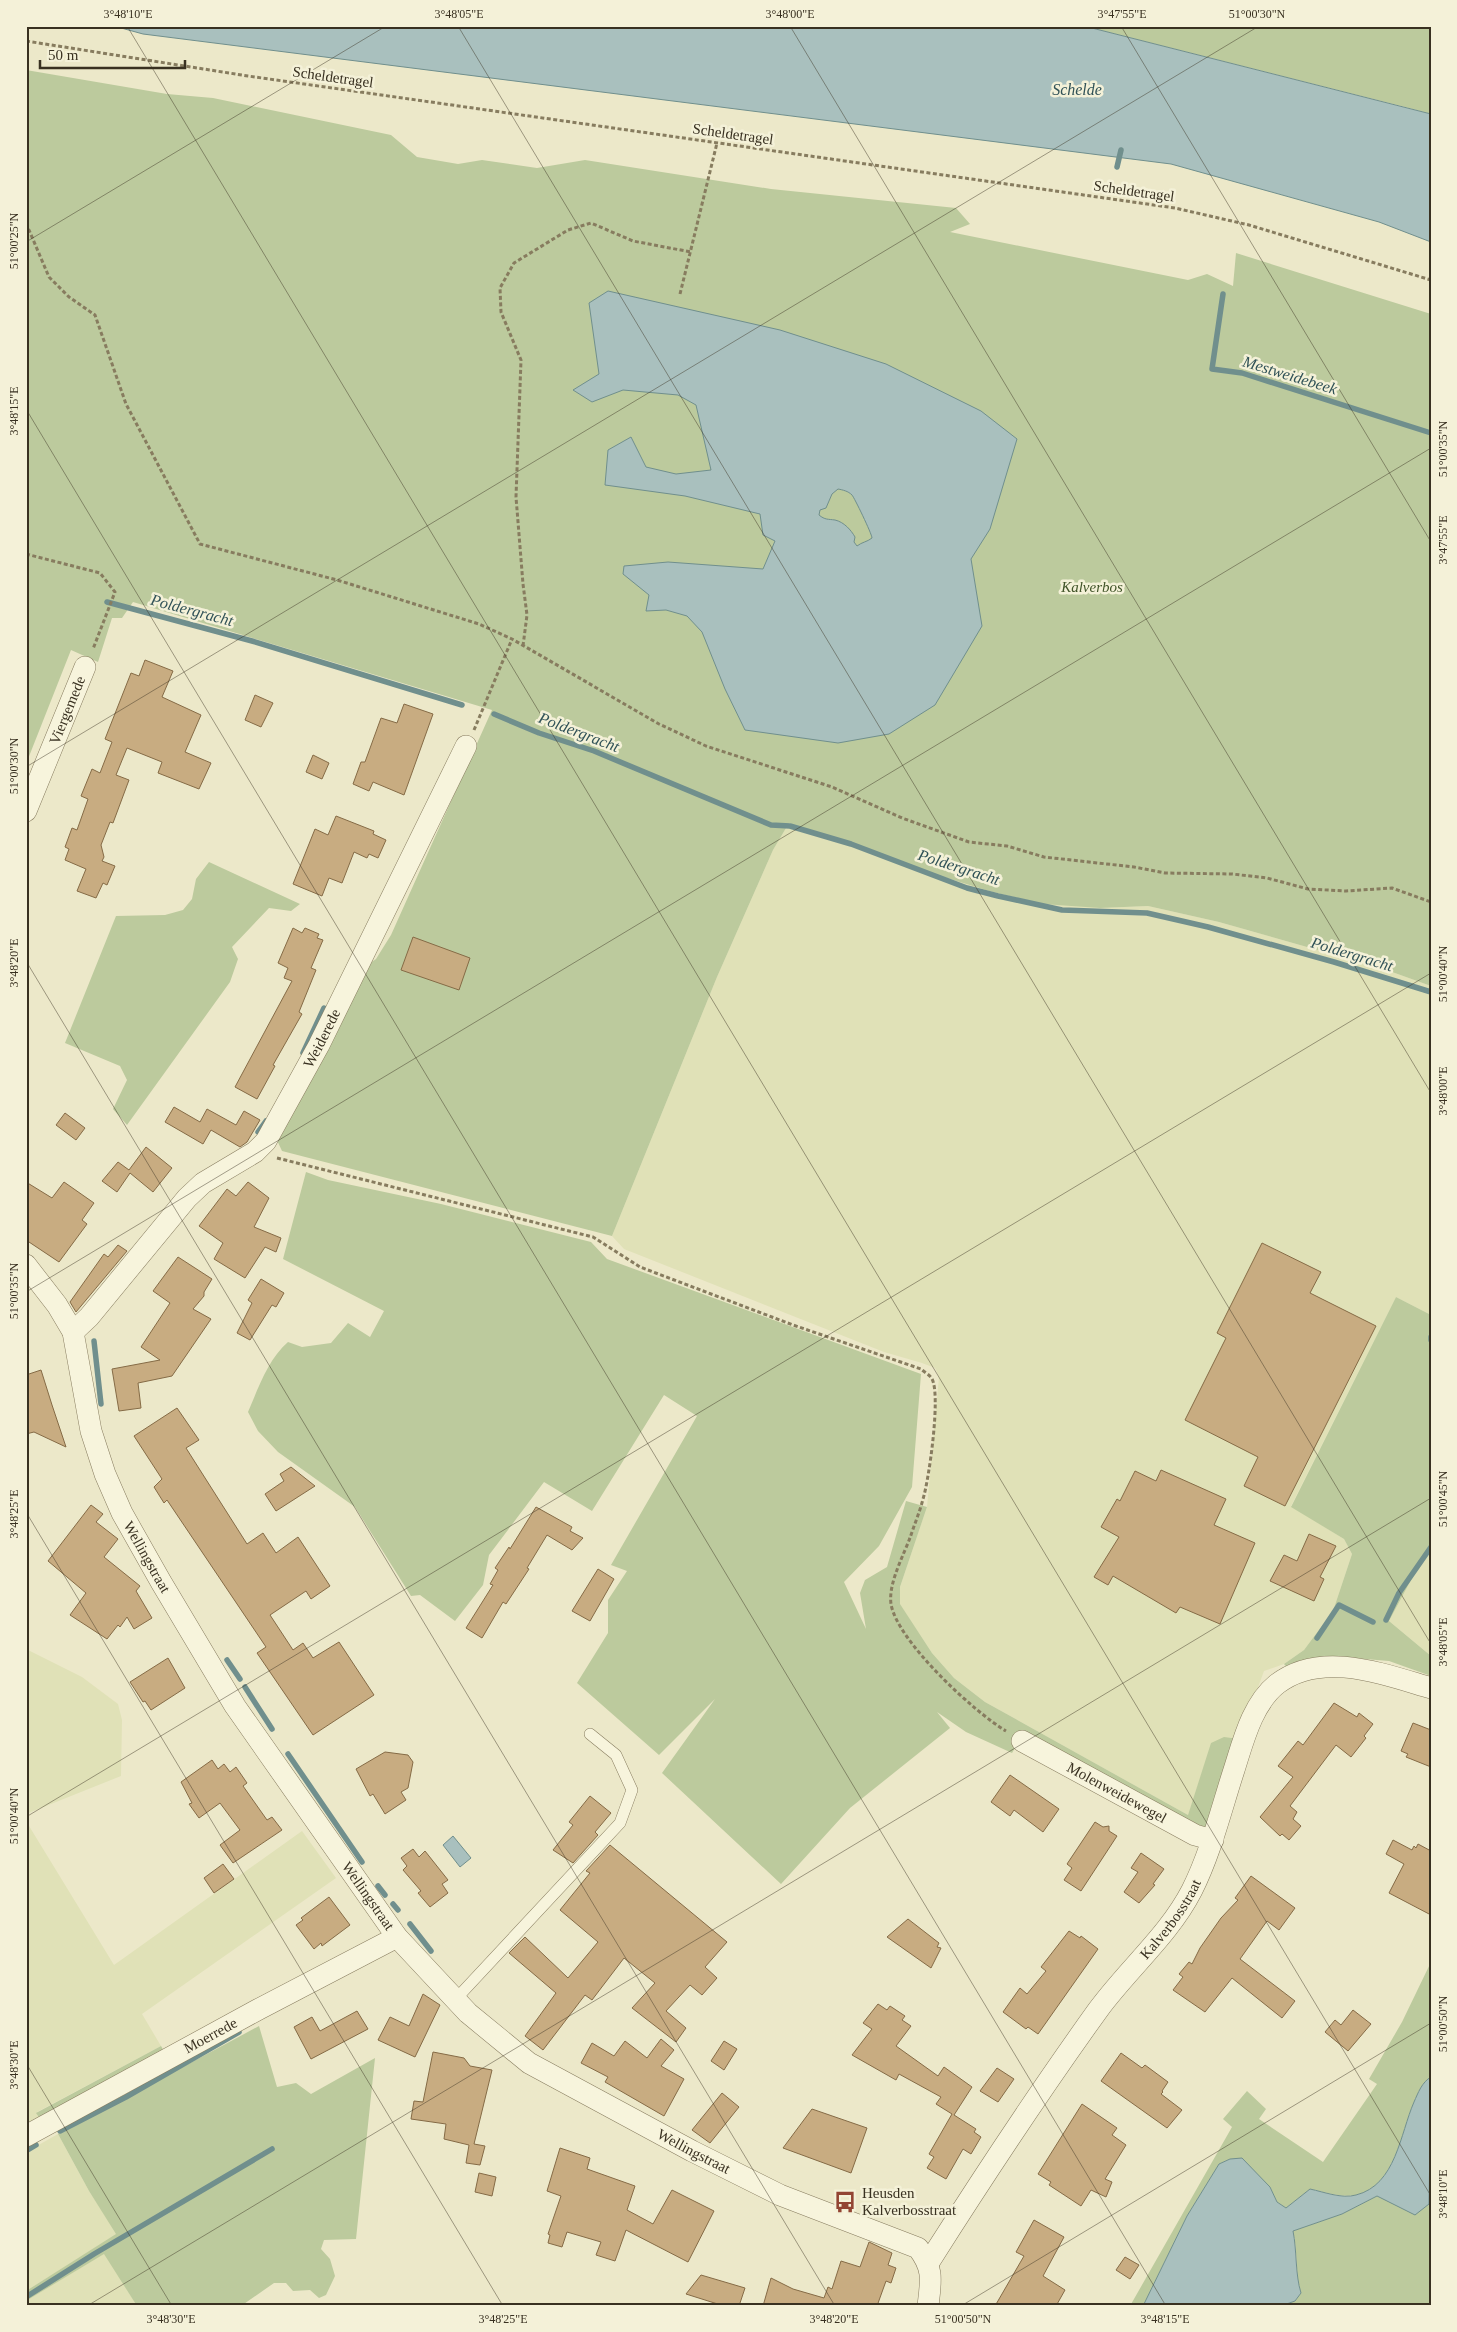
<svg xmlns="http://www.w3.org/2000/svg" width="1457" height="2332" font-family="'Times New Roman',serif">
<rect width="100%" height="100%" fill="#ece8c9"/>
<path fill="#e0e1b7" d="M789,823L895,862L989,891L1100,908L1148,906L1219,922L1381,968L1431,986V1315L1396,1297L1291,1506L1344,1539L1352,1554L1333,1611L1304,1650L1284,1664L1264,1671L1239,1739L1206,1761L1188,1815L985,1702L954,1678L932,1653L900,1605V1587L927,1507L939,1377L935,1368L922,1363L884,1352L624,1249L612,1236L717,977L773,850Z
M1431,1548V1656L1389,1621L1425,1554Z
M26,1649L82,1677L118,1704L122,1720L121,1776L26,1814Z
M26,1821L114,1965L302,1831L336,1878L142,2014L161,2046L37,2112L41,2120L26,2128Z
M58,2134L89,2191L117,2234L26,2291V2152Z
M105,2253L137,2306H26V2301Z"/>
<path fill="#bcca9d" d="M1084,26H1431V114L1405,107Z
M26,70L167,94L213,98L391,135L417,157L458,164L482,160L537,168L585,160L771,189L956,208L970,224L950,232L1188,280L1207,274L1233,286L1236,253L1431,314V986L1381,968L1219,922L1148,906L1100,908L1043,904L989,891L895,862L789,823L773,850L717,977L612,1236L282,1151L276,1138L367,965L376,959L391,935L492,710L133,602L122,618H112L98,662L71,650L26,764Z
M209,862L300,904L291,911L269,908L232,947L238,959L230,982L127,1125L113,1109L127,1080L120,1066L65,1043L116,916L165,915L183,910L192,899L196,879Z
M306,1172L328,1180L441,1204L591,1242L607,1259L921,1374L912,1487L879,1546L844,1582L866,1629L860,1593L865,1580L887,1567L906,1501L927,1507L900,1587V1604L932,1653L954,1678L985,1702L1188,1815L1211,1743L1224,1737L1239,1739L1210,1830L1180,1817L1023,1734L1012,1753L966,1732L937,1712L950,1728L850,1808L781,1884L662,1773L715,1699L659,1755L577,1683L608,1633V1600L627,1571L611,1565L697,1416L664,1395L592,1511L544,1482L489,1555L483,1585L455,1621L420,1595L411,1596L355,1507L278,1452L258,1431L248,1412C258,1389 268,1359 288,1342L302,1347L331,1343L348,1323L370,1337L384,1311L283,1259Z
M1396,1297L1431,1315V1548L1425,1554L1389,1621L1431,1656V1676L1389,1661L1353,1658L1288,1669L1284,1664L1304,1650L1333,1611L1352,1554L1344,1539L1291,1507Z
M1431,1962V2077C1422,2082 1418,2093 1414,2102C1400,2134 1396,2185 1356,2195C1342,2198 1324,2192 1310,2189L1286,2208L1277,2202L1270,2187L1230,2159L1219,2164L1187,2216L1143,2306H1130L1232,2127L1223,2119L1247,2091L1266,2109L1259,2119L1323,2162L1377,2084L1369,2079L1402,2022Z
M259,2026L277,2087L296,2083L311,2094L375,2058L356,2239L324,2240L321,2249L330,2259L335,2276L326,2295L319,2298L310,2290L293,2291L286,2283H274L241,2306H137L104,2254L26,2301V2291L116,2234L89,2191L58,2134Z
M161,2046L164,2051L41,2120L36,2113Z
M1431,2186V2306H1281L1295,2301L1301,2293C1295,2273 1298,2251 1293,2231L1342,2214L1377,2196L1429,2204Z"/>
<path fill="#a9c0be" stroke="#708f8d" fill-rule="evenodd" d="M114,26H1084L1431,114V242L1379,222L1171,164L143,34Z
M608,291L780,330L886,364L981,411L1017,439L990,529L971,559L982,626L935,705L889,734L838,743L745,730L725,689L702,632L687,616L666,610L646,611L649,595L623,574L624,566L668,562L763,569L775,541L763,535L760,514L685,496L605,485L608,450L631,437L646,467L676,474L711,470L696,405L678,395L623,390L592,402L573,390L599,374L589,303ZM838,489C843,490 848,491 852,495C854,497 872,534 872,538C867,542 862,542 857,546L854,542L855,537C851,530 844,522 835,520C828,519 825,520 819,515L820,510L826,508L832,494Z
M453,1836L471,1858L460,1867L443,1845Z
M1431,2077L1429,2204L1415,2215L1377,2196L1342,2214L1293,2231C1297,2250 1295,2274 1301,2293L1295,2301L1281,2306H1143L1187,2216L1219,2164L1230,2159L1242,2158L1270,2187L1277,2202L1286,2208L1310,2189C1324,2192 1342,2199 1356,2195C1396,2185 1400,2134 1414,2102C1418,2093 1422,2082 1431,2077Z"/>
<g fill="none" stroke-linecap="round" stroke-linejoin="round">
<path stroke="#708f8d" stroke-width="5.5" d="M1117,167L1121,150
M1223,294L1212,369L1242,373L1431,433
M107,602L252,641L462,705
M494,714L539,733L594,751L771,825L790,826L851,844L967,888L998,896L1062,910L1147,913L1208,927L1334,962L1431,992
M303,1053L324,1008
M258,1132L266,1121
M1431,1337V1340
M94,1341L101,1404
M1386,1620L1399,1593L1431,1547
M1317,1638L1339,1605L1373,1622
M227,1660L240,1679
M245,1687L272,1729
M288,1754L362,1862
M378,1886L385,1895
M393,1904L398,1910
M410,1924L431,1951
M60,2131L126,2097L239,2032
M26,2151L36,2145
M26,2297L94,2254L272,2149"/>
</g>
<path fill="#c8ac81" stroke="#856b46" d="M145,660L173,671L162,697L201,715L185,752L211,763L199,789L158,773L162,762L127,748L116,775L129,780L113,823L110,822L101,845L104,857L102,861L115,866L107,885L103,883L96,898L77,891L86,869L65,860L69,849L65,847L72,828L77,830L88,799L81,796L92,769L100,773L112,742L105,739L131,673L139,676Z
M255,695L273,703L261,727L245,720Z
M404,704L433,714L404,795L373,782L369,791L353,784L361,762H365L381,718L397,723Z
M313,755L329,763L322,779L306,772Z
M336,816L374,831L373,834L386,840L378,858L369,854L367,858L354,852L342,883L329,878L322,896L293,884L315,829L328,835Z
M293,928L302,933L305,928L319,934L317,938L323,940L311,968L316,970L299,1012L302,1014L273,1065L275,1066L257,1099L235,1087L292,981L284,978L288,968L278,963Z
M413,937L470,958L459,990L401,970Z
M174,1107L200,1122L207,1109L236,1125L244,1111L260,1120L247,1142L240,1147L211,1130L203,1144L165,1122Z
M65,1113L85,1128L76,1140L56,1125Z
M146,1147L172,1168L153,1192L130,1173L117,1192L102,1181L118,1162L129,1170Z
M26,1182L52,1198L64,1182L94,1203L82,1220L87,1224L59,1262L26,1240Z
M248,1182L269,1198L254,1227L281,1238L276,1252L265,1247L245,1278L214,1259L223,1243L199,1226L227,1189L236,1196Z
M1262,1243L1321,1272L1310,1293L1376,1326L1285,1506L1244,1486L1258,1457L1185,1420L1226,1338L1217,1333Z
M118,1245L127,1251L76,1312L70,1302L104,1254L108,1257Z
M178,1257L212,1279L204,1292V1296L193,1309L211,1319L172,1376L138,1383L141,1408L119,1411L112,1369L160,1360L141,1347L170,1303L153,1291Z
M261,1279L284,1293L276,1307L272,1305L250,1340L237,1333L252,1303L248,1300Z
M41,1370L52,1405L66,1447L34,1432L26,1434V1375Z
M177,1408L199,1440L186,1448L247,1544L263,1533L276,1553L298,1537L330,1586L311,1599L306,1591L270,1615L293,1650L303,1643L313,1658L339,1642L374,1695L313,1735L257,1653L266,1647L167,1500L164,1503L154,1487L162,1479L134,1436Z
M291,1467L315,1486L276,1511L265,1494L284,1481L280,1474Z
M1161,1470L1226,1499L1214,1525L1255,1543L1220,1624L1180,1607L1176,1613L1113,1576L1108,1585L1094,1577L1119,1537L1101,1527L1117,1499L1120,1501L1135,1471L1156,1481Z
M91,1505L103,1514L96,1522L118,1539L104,1557L140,1586L136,1591L152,1618L134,1629L127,1617L120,1627L118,1625L107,1639L70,1615L86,1593L48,1561Z
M536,1507L572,1527L570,1531L583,1538L572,1550L547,1535L527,1568L529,1569L506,1604L503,1602L482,1638L466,1628L493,1585L490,1584L498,1570L495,1568L509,1547L510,1549Z
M1309,1534L1336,1546L1320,1577L1324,1579L1314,1601L1270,1581L1284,1555L1297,1561Z
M598,1569L614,1579L590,1621L572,1611Z
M168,1658L185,1688L151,1710L145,1701L143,1702L130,1682Z
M1334,1703L1357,1717L1359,1713L1373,1724L1364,1736L1366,1738L1351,1757L1336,1745L1290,1806L1297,1812L1293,1819L1301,1826L1289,1840L1282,1834L1280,1836L1260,1817L1293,1777L1278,1766L1298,1741L1303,1745Z
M1413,1723L1431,1730V1767L1406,1757L1408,1754L1401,1751Z
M385,1752L408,1755L413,1762L408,1788L401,1792L406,1800L385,1814L373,1794L370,1796L356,1769Z
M212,1760L218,1769L224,1764L230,1772L236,1767L247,1783L243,1786L267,1820L272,1817L282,1830L233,1863L220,1845L240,1830L220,1803L199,1818L189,1804L192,1803L181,1782Z
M1010,1775L1059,1809L1043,1832L1014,1810L1010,1816L991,1802Z
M590,1796L611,1813L595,1832L598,1835L573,1863L553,1850L573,1825L569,1822Z
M1095,1822L1103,1827L1109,1826V1831L1117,1836L1081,1891L1064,1880L1072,1868L1067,1864Z
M1393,1840L1412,1850L1414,1846L1416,1848L1418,1844L1431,1851V1915L1389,1893L1404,1864L1386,1854Z
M610,1845L727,1942L705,1967L717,1978L702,1995L690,1985L666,2011L686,2028L676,2042L632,2008L655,1983L624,1958L592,2000L585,1995L543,2050L525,2036L556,1993L509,1953L525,1937L568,1978L598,1942L560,1910L590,1873L586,1871Z
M413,1849L419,1857L425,1851L448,1880L442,1884L448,1893L430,1907L418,1893L421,1891L403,1870L407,1866L401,1858Z
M1141,1853L1164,1869L1153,1884L1155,1885L1139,1903L1124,1892L1138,1872L1131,1868Z
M223,1864L234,1879L214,1893L204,1878Z
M1251,1876L1295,1908L1279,1930L1267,1921L1240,1959L1295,2001L1282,2018L1232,1978L1205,2012L1173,1990L1183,1977L1179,1974L1189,1962L1192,1964L1200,1948L1221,1918L1238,1900L1235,1898Z
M329,1897L350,1925L322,1946L321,1943L314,1949L296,1925L303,1920L301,1918Z
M908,1919L939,1943L937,1947L941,1948L931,1968L887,1937Z
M1069,1931L1080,1938L1081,1936L1098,1949L1038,2034L1028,2027L1026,2029L1003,2012L1020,1988L1027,1994L1046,1971L1041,1967Z
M423,1994L440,2005L415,2057L378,2040L390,2017L409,2026Z
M878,2004L887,2010L890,2006L905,2016L902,2020L911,2026L896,2046L938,2076L944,2067L972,2087L954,2115L976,2129L974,2132L981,2137L971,2154L963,2149L946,2179L927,2168L934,2157L929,2154L952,2114L936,2104L941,2097L899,2074L896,2080L852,2055L872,2029L863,2023Z
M1353,2010L1371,2024L1348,2051L1325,2032L1335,2020L1341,2025Z
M357,2011L368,2029L311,2059L294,2027L312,2017L320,2031Z
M661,2039L674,2050L661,2066L684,2079L664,2116L605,2082L608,2077L581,2063L592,2043L614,2056L625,2041L647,2058Z
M724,2041L737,2049L724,2070L711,2061Z
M433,2052L464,2058L470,2066L492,2070L474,2144L485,2146L480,2165L466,2163L469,2145L444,2139L446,2124L411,2119L414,2101L423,2102Z
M1121,2053L1142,2068L1145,2065L1168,2082L1162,2091L1163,2092L1161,2094L1182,2110L1167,2128L1101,2081Z
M997,2068L1014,2079L998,2102L980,2091Z
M722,2093L739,2107L710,2143L692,2130Z
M1082,2104L1117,2128L1112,2135L1126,2145L1105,2179L1112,2182L1106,2197L1091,2190L1081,2206L1049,2185L1051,2182L1038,2174Z
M812,2109L867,2128L851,2173L783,2148Z
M560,2148L590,2158L587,2169L635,2186L627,2210L653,2224L672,2190L714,2211L688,2262L626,2230L615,2261L596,2255L601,2242L567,2232L562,2247L548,2243L550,2235L548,2234L561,2196L547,2191Z
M479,2173L496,2177L492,2196L475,2192Z
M1034,2220L1064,2237L1043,2276L1065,2290L1056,2306H995L1024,2256L1016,2252Z
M869,2242L892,2253L888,2265L896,2268L891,2283L886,2281L877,2306H763L771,2278L793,2289L824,2298L828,2287L832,2289L841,2261L860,2267Z
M1125,2257L1139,2265L1130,2279L1116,2270Z
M701,2275L745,2288L739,2306H724L686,2294Z"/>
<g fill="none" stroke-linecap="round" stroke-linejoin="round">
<g stroke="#877c5f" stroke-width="12">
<path id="lane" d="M455,2000L620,1823L632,1790L616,1755L590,1734"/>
</g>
<g stroke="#877c5f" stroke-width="22">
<g id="street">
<path id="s1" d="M26,811L85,667"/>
<path id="s2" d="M26,1265L57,1305L73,1332L91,1431L105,1474L122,1513L161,1582L235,1706L397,1937L468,2013L529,2063L692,2151L780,2195L918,2248C934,2269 931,2280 928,2306"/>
<path id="s3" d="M73,1332L89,1317L187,1198L203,1183L255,1152L266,1141L319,1045L466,746"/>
<path id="s4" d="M1022,1741L1195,1835L1213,1840"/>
<path id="s5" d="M26,2136L259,2009L397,1937"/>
<path id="s6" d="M929,2262C983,2177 1039,2092 1098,2010C1128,1969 1169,1935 1192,1890C1211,1852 1221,1810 1234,1770C1243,1742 1252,1704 1277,1684C1321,1650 1383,1674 1431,1688"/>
</g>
</g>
<path stroke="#877c5f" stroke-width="3" stroke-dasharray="4 2.5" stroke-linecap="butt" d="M26,41L248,76L1175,208L1249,225L1431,280
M26,223L49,277L69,297L95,315L126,404L200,544L337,580L479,624L512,639L659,724L706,746L832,787L902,818L969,842L1007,846L1044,857L1134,867L1165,873L1232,874L1267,878L1308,889L1346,891L1392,888L1431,902
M680,294L717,143
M26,554L100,573L115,592L93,649
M523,646L527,615L523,584L516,497L521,360L501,312L500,288L514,263L568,230L591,223L633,241L691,252
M474,730L512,639
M277,1158L593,1237L640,1267L793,1325L921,1369C924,1372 930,1375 932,1379C941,1395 929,1480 923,1499C920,1511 915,1523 911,1535C904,1555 888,1583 891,1604C897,1641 974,1712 1006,1731"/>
<use href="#lane" stroke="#f7f4dc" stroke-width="11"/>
<use href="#street" stroke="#f7f4dc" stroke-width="21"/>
</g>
<path fill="none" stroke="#393121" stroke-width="1" stroke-opacity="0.45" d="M127,26L1431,2196M458,26L1431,1644M790,26L1431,1093M1121,26L1431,542M26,242L386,26M26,409L1166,2306M26,767L1259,26M26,961L835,2306M26,1292L1431,448M26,1512L503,2306M26,1817L1431,973M26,2063L172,2306M87,2306L1431,1498M961,2306L1431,2023"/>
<defs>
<g id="bus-bare" transform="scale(1.725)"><path d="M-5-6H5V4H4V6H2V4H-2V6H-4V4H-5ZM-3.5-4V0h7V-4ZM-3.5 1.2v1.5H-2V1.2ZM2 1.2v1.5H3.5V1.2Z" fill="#924432" stroke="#f4f1d8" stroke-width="2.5" paint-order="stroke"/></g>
</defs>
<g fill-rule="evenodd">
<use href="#bus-bare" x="845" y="2202"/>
</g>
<g text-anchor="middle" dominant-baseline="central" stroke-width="5" stroke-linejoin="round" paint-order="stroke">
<g font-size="15" fill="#393121" stroke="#f4f1d8">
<text transform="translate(333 77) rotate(8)">Scheldetragel</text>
<text transform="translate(733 134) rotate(8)">Scheldetragel</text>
<text transform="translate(1134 191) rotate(8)">Scheldetragel</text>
<text stroke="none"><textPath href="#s1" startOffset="109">Viergemede</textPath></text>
<text stroke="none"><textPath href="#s3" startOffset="391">Weiderede</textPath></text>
<text stroke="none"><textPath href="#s2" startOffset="321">Wellingstraat</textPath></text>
<text stroke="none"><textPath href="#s4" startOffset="108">Molenweidewegel</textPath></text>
<text stroke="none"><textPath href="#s2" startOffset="726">Wellingstraat</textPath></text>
<text stroke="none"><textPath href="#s6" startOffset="420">Kalverbosstraat</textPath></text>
<text stroke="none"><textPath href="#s5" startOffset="210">Moerrede</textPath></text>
<text stroke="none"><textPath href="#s2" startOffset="1146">Wellingstraat</textPath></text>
</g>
<g font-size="15" font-style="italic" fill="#415429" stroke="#f4f1d8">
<text x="1092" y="587">Kalverbos</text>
</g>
<g font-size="15" fill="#393121" stroke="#f4f1d8" text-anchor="start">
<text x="862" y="2193">Heusden<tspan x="862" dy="17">Kalverbosstraat</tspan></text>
</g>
<g font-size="16" font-style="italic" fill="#315257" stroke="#f4f1d8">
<text x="1077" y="89">Schelde</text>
<text transform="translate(1290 375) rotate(17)">Mestweidebeek</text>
<text transform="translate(192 610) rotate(15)">Poldergracht</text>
<text transform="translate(579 732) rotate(21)">Poldergracht</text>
<text transform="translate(959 867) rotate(18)">Poldergracht</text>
<text transform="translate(1352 954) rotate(17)">Poldergracht</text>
</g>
</g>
<rect width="1457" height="2332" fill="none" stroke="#f4f1d8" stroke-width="55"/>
<path d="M40 60v8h145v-8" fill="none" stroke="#393121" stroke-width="2.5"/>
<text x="48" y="60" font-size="15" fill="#393121" stroke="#f4f1d8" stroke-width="4" paint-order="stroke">50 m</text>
<rect x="28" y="28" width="1402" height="2276" fill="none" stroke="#393121" stroke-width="2"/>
<g font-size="12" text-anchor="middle" fill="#393121">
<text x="128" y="18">3°48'10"E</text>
<text x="459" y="18">3°48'05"E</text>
<text x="790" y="18">3°48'00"E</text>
<text x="1122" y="18">3°47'55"E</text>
<text x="1257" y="18">51°00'30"N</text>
<text transform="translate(14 241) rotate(-90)" y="4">51°00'25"N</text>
<text transform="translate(14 411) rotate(-90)" y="4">3°48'15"E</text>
<text transform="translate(1443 449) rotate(-90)" y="4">51°00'35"N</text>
<text transform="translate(1443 540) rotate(-90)" y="4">3°47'55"E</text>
<text transform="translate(14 766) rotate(-90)" y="4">51°00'30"N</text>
<text transform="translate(14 963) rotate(-90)" y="4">3°48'20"E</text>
<text transform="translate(1443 974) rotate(-90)" y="4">51°00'40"N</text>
<text transform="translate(1443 1091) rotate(-90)" y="4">3°48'00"E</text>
<text transform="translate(14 1291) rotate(-90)" y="4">51°00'35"N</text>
<text transform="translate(1443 1499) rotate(-90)" y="4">51°00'45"N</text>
<text transform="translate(14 1514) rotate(-90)" y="4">3°48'25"E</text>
<text transform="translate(1443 1642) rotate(-90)" y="4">3°48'05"E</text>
<text transform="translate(14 1816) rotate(-90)" y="4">51°00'40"N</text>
<text transform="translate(1443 2024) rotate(-90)" y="4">51°00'50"N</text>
<text transform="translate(14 2065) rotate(-90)" y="4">3°48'30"E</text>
<text transform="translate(1443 2194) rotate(-90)" y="4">3°48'10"E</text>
<text x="171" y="2323">3°48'30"E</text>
<text x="503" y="2323">3°48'25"E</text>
<text x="834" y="2323">3°48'20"E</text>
<text x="963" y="2323">51°00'50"N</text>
<text x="1165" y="2323">3°48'15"E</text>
</g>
</svg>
